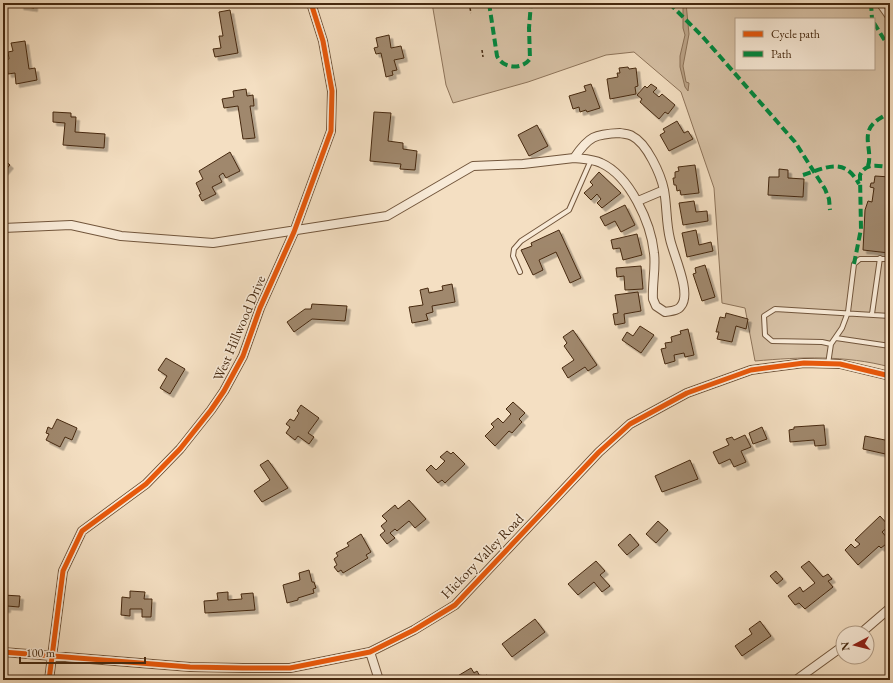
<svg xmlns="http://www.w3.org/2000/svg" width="893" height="683" font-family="'EB Garamond',serif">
<defs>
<filter id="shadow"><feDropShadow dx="3.5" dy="3.5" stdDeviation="0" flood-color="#0004"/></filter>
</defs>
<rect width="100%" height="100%" fill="#f4dfc2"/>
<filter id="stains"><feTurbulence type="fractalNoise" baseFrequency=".005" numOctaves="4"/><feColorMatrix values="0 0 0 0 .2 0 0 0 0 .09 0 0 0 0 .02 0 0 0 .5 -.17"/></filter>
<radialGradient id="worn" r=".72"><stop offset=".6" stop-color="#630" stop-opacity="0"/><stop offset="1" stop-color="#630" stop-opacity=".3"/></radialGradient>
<path fill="#d6c0a4" stroke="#8e745a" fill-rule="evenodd" d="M432,3H890V367C845,355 801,357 755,361L745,308L722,303L714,188L681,92L634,52L606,55L528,82L453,103L446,85ZM736,19H874V69H736Z"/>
<path fill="#b9a185" stroke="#8b7156" d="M683,3H686L689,34L683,66L686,82L689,83L688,91L685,87L680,67V56L685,35L683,28Z"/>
<path fill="#a0886d" stroke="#462910" filter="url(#shadow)" d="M21,3H34V8L20,6Z
M230,10L238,53L215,57L213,49L221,48L219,36H223L219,12Z
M389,35L391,48L401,46L404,58L394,60L397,70L392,71L393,75L386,77L381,53L376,54L374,48L378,47L376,38Z
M25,41L29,69L35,68L37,80L16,84L15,73L8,74L6,60L9,59L8,52L13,51L11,43Z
M628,67L629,69L636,68L638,86L635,87L636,94L610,99L607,79L618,77L617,73H620L619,68Z
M591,84L600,108L587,112L586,110L580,112L579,107L573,109L569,96L586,91L584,86Z
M651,84L657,88L653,92L659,97L662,94L675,105L668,114L665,112L659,119L640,102L642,99L637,95L645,86L647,88Z
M246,89L247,96L253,95L254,106H250L255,138L243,139L238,106L224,108L222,99L234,97L233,91Z
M53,112L71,113V117H76L75,132L105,134L104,148L63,145L65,123L53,122Z
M374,112L391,113L388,141L403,143V149L417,151L415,170L400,169L401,164L370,161Z
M677,121L684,133L688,131L693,139L669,151L660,135L665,132L663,129Z
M537,125L548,146L529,156L518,135Z
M230,152L240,171L226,178L223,173L219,176L222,182L212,187L216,194L202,201L199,195L201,194L196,183L203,179L199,171Z
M3,159L10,165L3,173Z
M695,165L699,193L681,195L680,190L677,191L676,185H674L673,178H675V172L679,171L678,167Z
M779,169L788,170V178L804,179L803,197L768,195L769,177H779Z
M599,172L621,193L602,208L597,203L601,199L597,194L591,200L584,193L593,185L590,182Z
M875,176L890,177L889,253L863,250L865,210L868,201L872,202L874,188L870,187L871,183H874Z
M694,201L696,212L707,211L708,221L683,225L679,203Z
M625,205L635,225L621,232L615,221L605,226L600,217Z
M559,230L581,278L570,283L556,252L539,260L543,270L533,275L521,250L532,246L531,243Z
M696,230L699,245L711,242L713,251L687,257L682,233Z
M637,234L642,255L623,260L620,248L613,249L611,240Z
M705,265L715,297L702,301L693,274L696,273L695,268Z
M641,266L643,289L625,290L624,276L617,277L616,268Z
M452,284L455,302L432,306L433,312L426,314L428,320L412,323L409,307L423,305L420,290L428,288L429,293L443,290L442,286Z
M638,292L641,311L624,314L625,323L615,325L613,314L618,313L615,295Z
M312,304L347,306L345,321L312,319L294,332L287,322L305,309H311Z
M726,313L748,319L746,329L736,326L732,342L717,339L719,332H716L720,317L725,318Z
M640,326L654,335L641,353L622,340L627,332L633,336Z
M688,329L694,355L685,357L684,353L674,355L675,361L665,364L661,349L666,348L665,343L672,342L671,337L681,334L680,331Z
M573,330L597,365L588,371L585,367L568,378L562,368L574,360L564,346L567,343L563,337Z
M166,358L185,369L170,394L160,388L167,376L158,370Z
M513,402L525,413L519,419L522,422L512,433L509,431L495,446L485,436L494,427L491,424L498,418L503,423L511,414L506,409Z
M301,405L319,418L308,433L314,437L309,444L298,436L295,440L286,433L290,427L286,424L290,419L294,421L299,413L297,411Z
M57,419L77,428L72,440L65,437L60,447L46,440L49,434L46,433L48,427L52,429Z
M824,425L826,445L815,446L814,440L790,442L789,430L794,429V427Z
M762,427L767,439L753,444L749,433Z
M745,435L751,447L741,451L746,462L734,467L730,459L719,464L713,452L729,445L726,439L732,437L734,440Z
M865,436L890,441V455L863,449Z
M447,451L451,454L453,452L465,464L445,483L442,480L438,483L426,470L431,465L436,470L445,461L440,457Z
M268,460L288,488L262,502L254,491L270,480L260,465Z
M690,460L698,479L662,492L655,476Z
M409,500L426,519L415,528L409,521L397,531L395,529L390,533L395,538L387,544L380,535L385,531L381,526L387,521L382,516L395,505L398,509Z
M880,516L889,526L882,532L890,541L881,548L879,546L858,565L845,550L851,544L855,548L860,544L855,540Z
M658,521L668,530L656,543L646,534Z
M361,534L371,552L366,555L368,558L343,573L341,570L338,572L334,567L337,565L334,559L338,556L336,553L349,546L347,543Z
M630,534L639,545L627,555L618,545Z
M596,561L605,571L600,575L610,586L602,592L594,582L578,595L568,584Z
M809,561L823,577L828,574L832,579L828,581L833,587L805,609L799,603L795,605L788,596L800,587L803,592L815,583L801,567Z
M309,570L312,582H314L316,588L313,589L314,593L298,598V600L287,603L283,585L300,580L299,573Z
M776,571L783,579L777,584L770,576Z
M3,589V595L20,596L19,607L7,606V609H3Z
M130,591L145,592L144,599H152L151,617H142V609H130V616L121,615L122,597L130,598Z
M228,592V600L242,599L241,594L253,593L255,610L205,613L204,601L218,600L217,593Z
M535,619L545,632L512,657L502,644Z
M760,621L771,636L742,656L735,646L752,634L749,629Z
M471,668L474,673L477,671L481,678L487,675L490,680H451Z"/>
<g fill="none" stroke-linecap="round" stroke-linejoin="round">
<g stroke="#72563c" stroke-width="6">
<path id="lane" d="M878,3L890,20
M520,272L513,256L514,249L521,241L569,210L591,160
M872,314L880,258
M836,338L890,346
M831,344L822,342L772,341L765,335L764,316L775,309L890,316
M828,364L831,344L842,328L848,312L854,264L860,259H890"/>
</g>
<g stroke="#72563c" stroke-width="10">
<path id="street" d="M620,133C624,134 629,134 632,136C647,143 661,175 664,190C667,206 666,223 670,239C673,254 692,293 681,306C678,311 670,311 665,312L656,306L653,299C652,284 656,268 654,253C651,223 630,176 601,163C593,159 583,159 574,158C589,136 595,134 620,133Z
M638,201L664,190
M3,228L71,225L121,236L213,243L387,216L473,166L523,164L574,158
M861,633L890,608
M3,652L190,667L243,668H290L370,652L414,630L455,605L599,452L630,424L687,393L751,370L804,363L840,364L890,376
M370,652L379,680
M49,680L63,571L82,531L146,484L180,449L211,410L224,391L243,356L260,308L294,232L331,131L332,91L323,41L311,3
M796,680L843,646"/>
</g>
<path stroke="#462910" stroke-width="1.5" stroke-dasharray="3 2" stroke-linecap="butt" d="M469,3L471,13
M482,50L483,57"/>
<use href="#lane" stroke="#f8ead7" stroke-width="4"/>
<use href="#street" stroke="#f8ead7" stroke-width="8"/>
<path stroke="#00873e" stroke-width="4" stroke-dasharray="8 4" stroke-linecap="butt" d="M489,3L497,56C503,69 522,70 530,59L529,28L531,3
M669,3L702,36L795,142L825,189L829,199L830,210
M871,3L872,19
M874,23L890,49
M868,166C873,151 861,135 874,123C879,118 885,116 890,112
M803,175C828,167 844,157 859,184
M854,264L861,229L860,175C866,162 878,166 890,167"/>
<g stroke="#f8ead7" stroke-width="8">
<path id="cycleway" d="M3,652L190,667L243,668H290L370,652L414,630L455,605L599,452L630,424L687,393L751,370L804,363L840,364L890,376
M49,680L63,571L82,531L146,484L180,449L211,410L224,391L243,356L260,308L294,232L331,131L332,91L323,41L311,3"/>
</g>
<use href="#cycleway" stroke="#e8590c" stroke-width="5"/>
</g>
<g text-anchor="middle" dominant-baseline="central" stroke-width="3" stroke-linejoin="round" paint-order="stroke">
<g font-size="14" fill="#462910" stroke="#f8ead7">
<text transform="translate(239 328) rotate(-67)">West Hillwood Drive</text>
<text transform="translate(482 556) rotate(-46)">Hickory Valley Road</text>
</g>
</g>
<rect width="893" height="683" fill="none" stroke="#f4dfc2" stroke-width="16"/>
<rect x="4" y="4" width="885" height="675" fill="none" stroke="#462910" stroke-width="2"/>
<rect x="8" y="8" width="877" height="667" fill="none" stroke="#462910"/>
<rect x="735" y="18" width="140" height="52" fill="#f8ead7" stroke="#b19d87"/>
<rect x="743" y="31" width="20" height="6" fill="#e8590c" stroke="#b19d87"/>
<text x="771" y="38" font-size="12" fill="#462910">Cycle path</text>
<rect x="743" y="51" width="20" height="6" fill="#00873e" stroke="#b19d87"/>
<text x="771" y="58" font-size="12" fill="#462910">Path</text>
<g transform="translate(855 645) rotate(263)"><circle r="19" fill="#f8ead7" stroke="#b19d87"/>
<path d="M0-3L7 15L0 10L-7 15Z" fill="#8f2418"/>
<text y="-6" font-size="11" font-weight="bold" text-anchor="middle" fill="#462910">N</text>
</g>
<path d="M20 657v6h125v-6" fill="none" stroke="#462910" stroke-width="2"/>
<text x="26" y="657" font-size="12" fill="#462910" stroke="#f8ead7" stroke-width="3" paint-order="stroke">100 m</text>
<rect width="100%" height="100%" filter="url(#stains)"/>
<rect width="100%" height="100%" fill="url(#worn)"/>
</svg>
